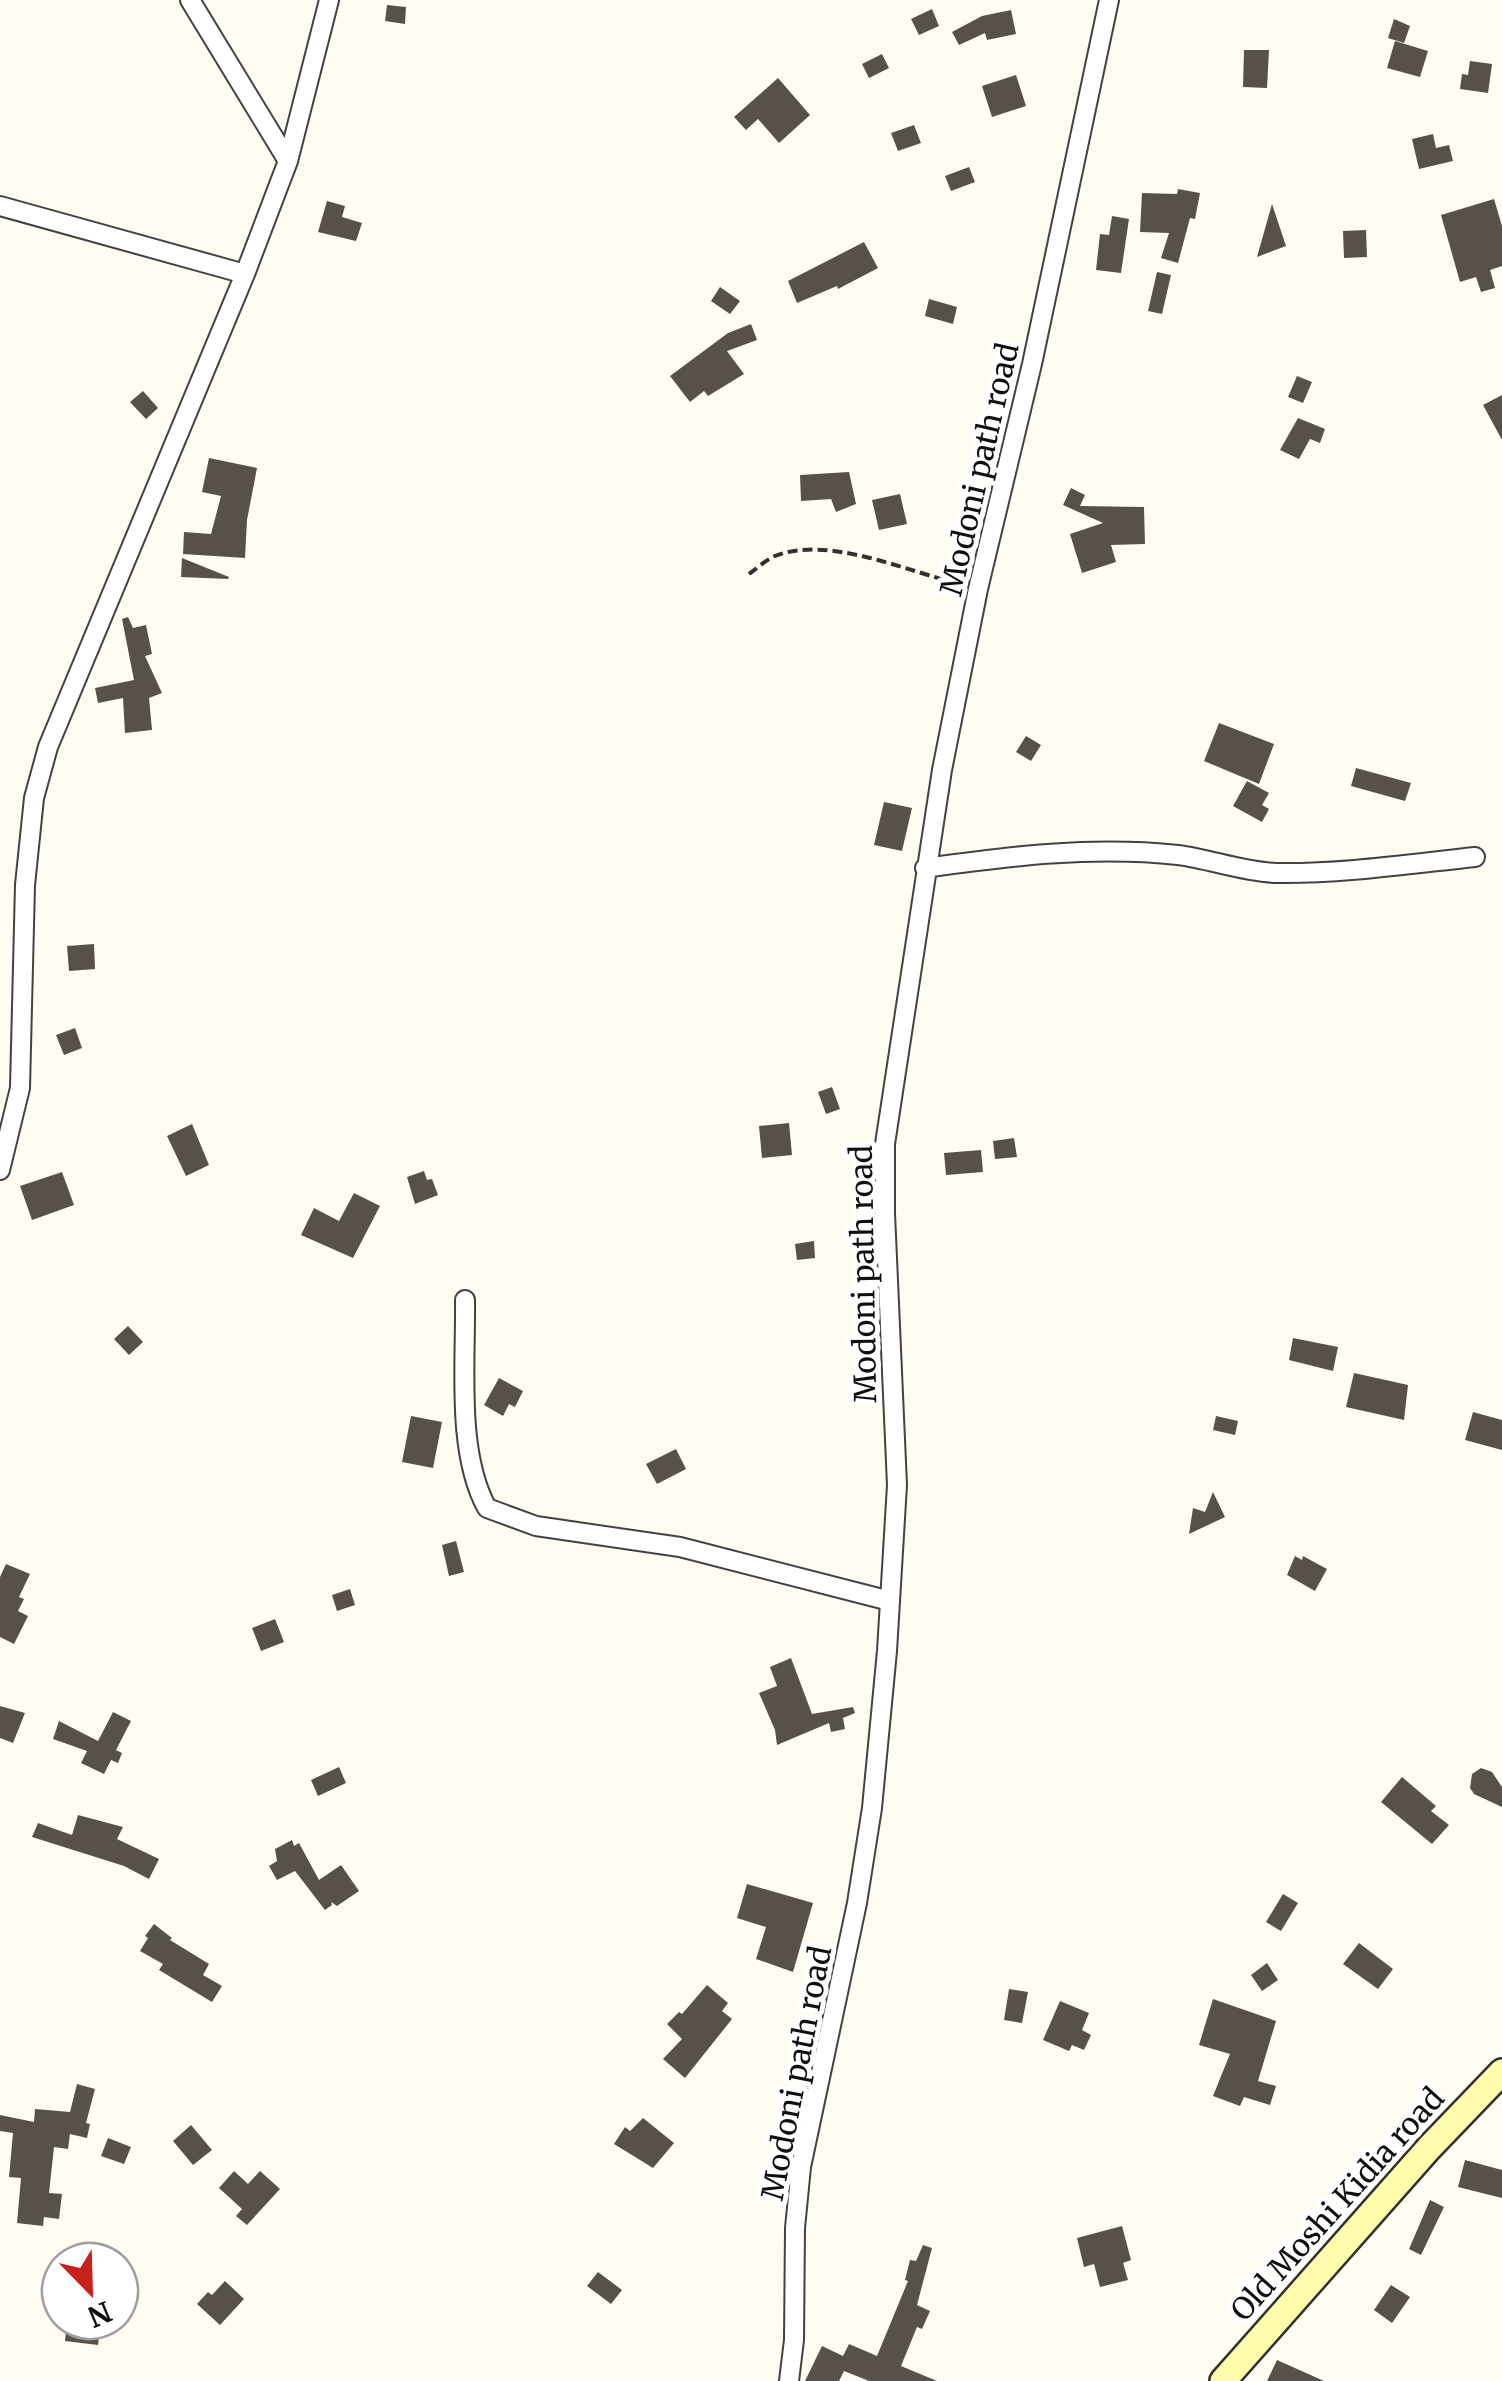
<svg xmlns="http://www.w3.org/2000/svg" width="1502" height="2381" font-family="Merriweather,serif">
<rect width="100%" height="100%" fill="#fffdf1"/>
<path fill="#58514a" d="M387,5L406,7L405,24L385,21Z
M932,9L939,26L919,35L911,19Z
M1011,10L1016,34L987,40L985,33L959,45L952,32L982,16Z
M1394,19L1410,26L1404,43L1388,38Z
M1395,41L1428,51L1420,77L1387,68Z
M1244,50H1269L1267,88L1243,87Z
M882,54L889,68L869,78L862,64Z
M1470,61L1492,64L1488,93L1460,89L1462,74L1468,75Z
M1016,75L1026,106L992,117L982,86Z
M778,78L810,115L779,143L758,119L746,130L734,117Z
M914,125L921,143L898,151L891,133Z
M1433,134L1436,148L1449,145L1453,161L1419,169L1412,139Z
M969,167L975,182L951,191L945,176Z
M1178,189L1200,193L1195,219L1190,218L1178,263L1161,258L1169,233L1140,232L1142,193L1177,194Z
M1494,199L1502,226V266L1490,270L1495,288L1481,292L1476,277L1460,282L1441,215Z
M327,201L345,206L342,217L362,223L356,241L318,232Z
M1272,204L1286,246L1257,257Z
M1112,216L1129,219L1121,273L1096,270L1100,234L1109,235Z
M1366,230L1367,257L1344,258L1343,231Z
M864,242L878,268L838,289L837,286L797,303L788,281Z
M1157,272L1171,275L1162,314L1148,311Z
M720,287L740,301L730,314L711,301Z
M929,299L957,307L953,324L925,316Z
M751,324L757,340L727,351L744,374L708,396L704,391L690,402L670,376L728,333Z
M1297,376L1312,382L1303,403L1288,397Z
M143,391L158,408L146,419L130,402Z
M1502,395V440L1483,405Z
M1298,418L1325,429L1320,443L1310,439L1299,459L1280,450Z
M209,458L257,468L247,520L245,558L183,554L184,532L211,534L221,496L202,492Z
M849,472L856,504L836,512L831,499L801,501L800,475Z
M1071,488L1085,495L1080,506L1144,507L1145,544L1111,545L1116,562L1082,573L1070,534L1103,523L1063,505Z
M900,494L907,524L879,530L872,500Z
M182,558L229,577L228,579L181,577Z
M128,617L133,628L146,625L152,654L145,656L162,693L149,698L152,730L125,733L123,698L98,703L95,688L134,680L122,619Z
M1219,723L1274,744L1259,784L1204,761Z
M1026,736L1041,745L1031,761L1016,752Z
M1356,768L1411,783L1405,801L1351,786Z
M1247,781L1269,793L1262,805L1269,809L1262,822L1233,806Z
M884,802L912,808L902,851L874,845Z
M94,944L95,969L69,971L67,946Z
M75,1028L82,1048L64,1055L56,1035Z
M832,1087L840,1109L826,1114L818,1092Z
M789,1123L792,1155L762,1158L759,1126Z
M192,1124L209,1165L186,1176L167,1136Z
M1014,1138L1017,1157L995,1159L993,1141Z
M981,1150L983,1172L946,1175L944,1153Z
M424,1171L427,1180L432,1179L438,1195L415,1204L407,1177Z
M62,1172L74,1205L32,1220L20,1186Z
M354,1193L380,1206L353,1258L301,1235L314,1208L339,1221Z
M814,1241L815,1258L797,1260L795,1244Z
M128,1326L143,1342L129,1355L114,1339Z
M1293,1338L1338,1347L1333,1371L1289,1360Z
M1354,1373L1408,1385L1404,1420L1346,1407Z
M499,1378L523,1391L515,1407L509,1404L503,1416L484,1405Z
M1473,1412L1502,1420V1450L1465,1440Z
M411,1416L442,1422L433,1468L402,1462Z
M1216,1416L1238,1421L1235,1435L1213,1430Z
M676,1449L686,1469L657,1484L646,1464Z
M1213,1492L1225,1517L1189,1534L1193,1508L1205,1512Z
M456,1541L464,1572L449,1576L442,1545Z
M1295,1556L1302,1560L1303,1556L1327,1569L1315,1591L1287,1575Z
M6,1564L30,1574L19,1597L24,1599L18,1611L28,1616L14,1644L0,1637V1577Z
M350,1589L355,1605L337,1611L332,1595Z
M275,1619L284,1642L261,1651L252,1628Z
M791,1658L812,1714L853,1707L855,1713L843,1718L845,1729L831,1732L829,1723L777,1745L775,1730L759,1693L777,1686L770,1667Z
M0,1706L25,1713L13,1743L0,1738Z
M113,1712L131,1721L116,1750L122,1753L118,1763L111,1760L104,1774L81,1763L87,1751L53,1739L59,1721L98,1741Z
M339,1767L346,1783L318,1796L311,1780Z
M1481,1768L1492,1772L1502,1787V1807L1474,1794L1470,1788L1472,1774Z
M1402,1777L1436,1806L1431,1811L1449,1825L1432,1844L1381,1802Z
M78,1815L123,1827L117,1839L159,1859L149,1879L124,1866L32,1837L38,1823L72,1835Z
M292,1840L294,1846L299,1843L319,1880L341,1865L359,1891L337,1906L331,1902L332,1905L325,1910L295,1871L277,1880L269,1866L277,1861L275,1849Z
M747,1884L813,1903L793,1972L756,1959L766,1927L737,1918Z
M1283,1894L1298,1903L1281,1931L1266,1922Z
M154,1924L172,1938L170,1940L209,1964L203,1975L222,1986L212,2002L159,1970L163,1964L140,1951L148,1938L145,1936Z
M1359,1943L1393,1969L1378,1989L1343,1964Z
M1267,1963L1278,1980L1262,1991L1251,1975Z
M707,1985L728,2003L722,2011L732,2019L685,2078L663,2059L682,2039L667,2024L679,2012L682,2014Z
M1009,1989L1028,1992L1022,2023L1004,2020Z
M1213,1999L1276,2021L1258,2081L1276,2086L1270,2105L1244,2097L1240,2106L1213,2096L1230,2054L1199,2045Z
M1060,2001L1089,2013L1082,2030L1091,2035L1084,2050L1072,2045L1069,2051L1043,2040Z
M77,2084L95,2089L86,2123L90,2124L87,2138L70,2134L68,2149L54,2147L49,2193L62,2194L59,2219L44,2217L43,2226L17,2223L21,2178L9,2177L13,2133L0,2131V2115L34,2122L35,2109L70,2112Z
M643,2118L674,2143L653,2168L614,2144L625,2127L630,2131Z
M191,2125L212,2150L193,2165L173,2141Z
M108,2138L131,2147L124,2164L101,2156Z
M1465,2160L1502,2170V2198L1458,2187Z
M234,2171L248,2184L260,2171L280,2189L247,2225L236,2216L242,2209L219,2188Z
M1430,2200L1444,2207L1421,2255L1409,2249Z
M1122,2226L1131,2260L1123,2263L1128,2280L1100,2287L1094,2264L1084,2267L1077,2238Z
M923,2245L932,2248L917,2305L930,2311L922,2329L917,2327L901,2366L937,2381H869L844,2371L839,2381H805L822,2346L843,2356L849,2344L877,2356L908,2281L905,2280L910,2260L916,2261Z
M598,2272L622,2290L611,2304L587,2286Z
M225,2281L244,2299L220,2325L197,2304L208,2292L212,2295Z
M1391,2285L1410,2297L1392,2323L1374,2310Z
M67,2321H101L98,2345L65,2341Z
M1277,2360L1324,2381H1267Z"/>
<g fill="none" stroke-linecap="round" stroke-linejoin="round">
<g stroke="#424242" stroke-width="22">
<path id="street" d="M190,0L288,161
M0,206L245,274
M925,868C1010,856 1092,846 1178,855C1210,859 1243,872 1276,873C1342,874 1409,864 1475,857
M0,1170L20,1088L25,885L34,798L48,747L245,274L288,161L329,0
M465,1300C466,1363 456,1452 487,1508L536,1526L680,1547L890,1601
M789,2381L794,2340L795,2228L801,2167L857,1903L872,1808L887,1651L897,1485L885,1213V1144L942,770L978,589L1032,364L1109,0"/>
</g>
<g stroke="#313131" stroke-width="30">
<path id="secondary" d="M1223,2381L1429,2148L1502,2072"/>
</g>
<path stroke="#313131" stroke-width="4" stroke-dasharray="10 5" stroke-linecap="butt" d="M749,574C757,568 766,560 775,556C827,535 907,571 959,584"/>
<use href="#street" stroke="#fff" stroke-width="18"/>
<use href="#secondary" stroke="#fffcac" stroke-width="25"/>
</g>
<g text-anchor="middle" dominant-baseline="central" stroke-width="10" stroke-linejoin="round" paint-order="stroke">
<g font-size="30" fill="#0f0f0f" stroke="#fff">
<text transform="translate(979 469) rotate(-77)">Modoni path road</text>
<text transform="translate(863 1274) rotate(-91)">Modoni path road</text>
<text transform="translate(796 2073) rotate(-79)">Modoni path road</text>
<text transform="translate(1337 2204) rotate(-48)">Old Moshi Kidia road</text>
</g>
</g>
<g transform="translate(90 2291) rotate(157)"><circle r="48" fill="#ffffff" stroke="#9f9f9f" stroke-width="2.5"/>
<path d="M0-8L18 38L0 25L-18 38Z" fill="#c9211d"/>
<text y="-15" font-size="28" font-weight="bold" text-anchor="middle" fill="#0f0f0f">N</text>
</g>
</svg>
